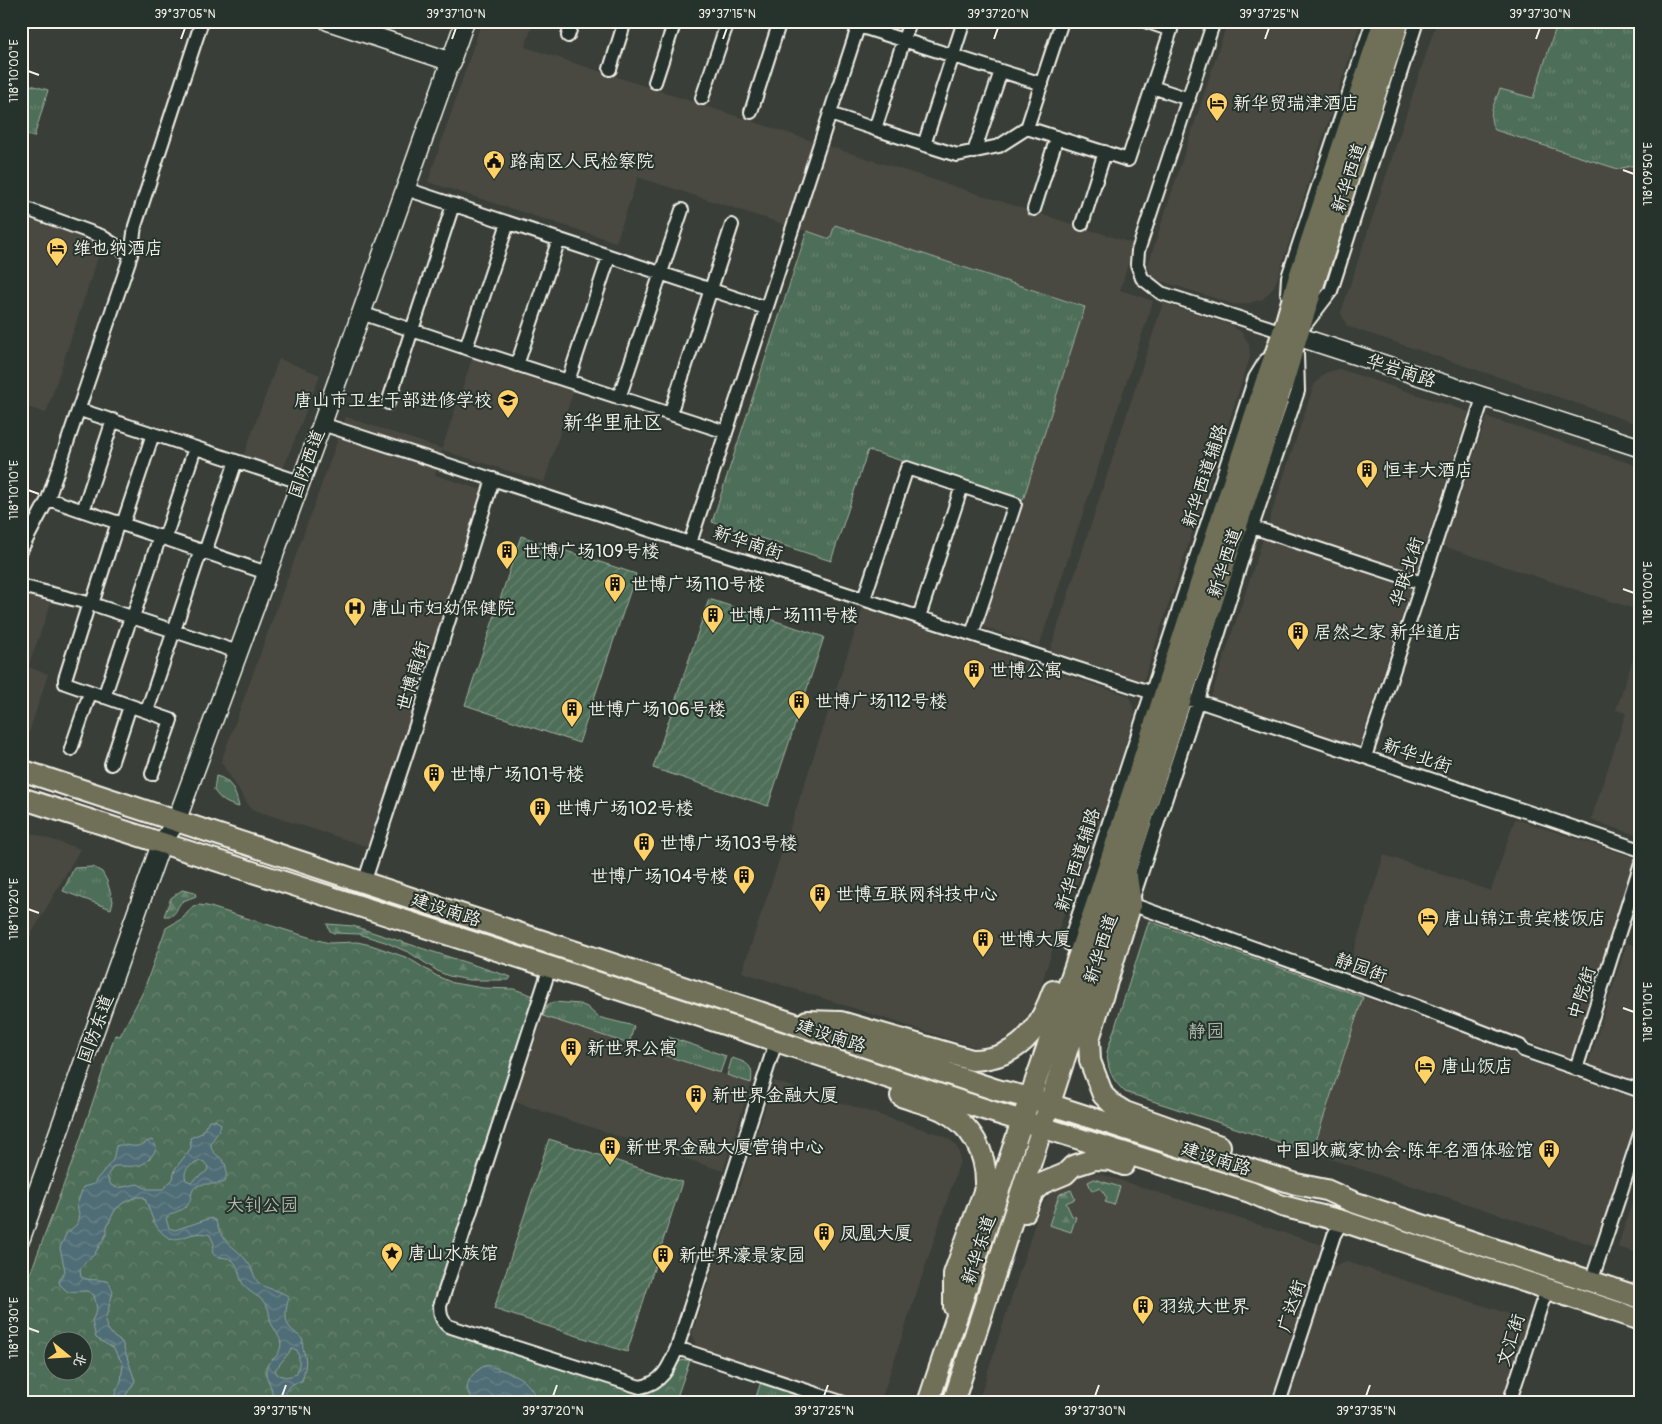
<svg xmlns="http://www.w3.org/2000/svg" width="1662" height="1424" font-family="Pangolin,'LXGW WenKai TC',sans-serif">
<defs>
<pattern id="grass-tufts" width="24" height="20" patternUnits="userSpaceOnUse" patternTransform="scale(1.25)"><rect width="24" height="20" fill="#4e6e58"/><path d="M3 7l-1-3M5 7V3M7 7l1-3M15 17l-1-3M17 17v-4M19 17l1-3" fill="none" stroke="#688370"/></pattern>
<pattern id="forest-firs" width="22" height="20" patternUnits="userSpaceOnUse" patternTransform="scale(1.25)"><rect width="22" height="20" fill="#4e6e58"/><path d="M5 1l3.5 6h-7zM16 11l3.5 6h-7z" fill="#688370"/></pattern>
<pattern id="park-crowns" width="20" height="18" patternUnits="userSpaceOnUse" patternTransform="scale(1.25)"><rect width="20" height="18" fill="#4e6e58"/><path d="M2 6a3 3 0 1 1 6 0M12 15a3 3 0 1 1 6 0" fill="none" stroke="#688370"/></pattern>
<pattern id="garden-furrows" width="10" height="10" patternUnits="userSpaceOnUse" patternTransform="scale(1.25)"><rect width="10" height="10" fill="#4e6e58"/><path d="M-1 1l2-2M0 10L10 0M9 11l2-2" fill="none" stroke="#688370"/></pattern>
<pattern id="water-waves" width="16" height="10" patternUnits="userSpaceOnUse" patternTransform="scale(1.25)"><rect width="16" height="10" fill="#506d76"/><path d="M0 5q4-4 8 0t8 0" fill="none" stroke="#6a828a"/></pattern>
</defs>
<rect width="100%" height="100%" fill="#393f38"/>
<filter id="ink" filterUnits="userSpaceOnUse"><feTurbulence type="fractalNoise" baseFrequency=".02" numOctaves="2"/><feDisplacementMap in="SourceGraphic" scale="10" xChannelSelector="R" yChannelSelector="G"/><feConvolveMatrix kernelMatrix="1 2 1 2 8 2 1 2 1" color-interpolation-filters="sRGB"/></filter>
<g filter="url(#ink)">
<path fill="#494a42" d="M482,21H529L533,23L525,47L812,141L1134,244L1120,290L1153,301L1039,646L981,626L1085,306L835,225L830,239L638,177L616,242L428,182Z
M1228,21H1361L1277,279L1273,288L1263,299L1245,304H1233L1155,279L1151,275L1148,265Z
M1437,21H1641V425L1347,326L1341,313Z
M21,214L103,242L46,413L21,405Z
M1163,303L1231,325L1242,333L1249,344L1250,357L1143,682L1050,651Z
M473,356L574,389L544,482L442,450L435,475L485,491L369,847L251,809L221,762L346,417L442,449Z
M279,359L320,375L281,474L242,460Z
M1339,369L1469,412L1358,749L1210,700L1314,385L1325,373Z
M1487,417L1641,467V611L1443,546Z
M21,593L51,603L28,667L48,674L27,738L21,736Z
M863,608L1129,696L1135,714L1092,850L1063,916L1030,1020L1027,1027L1007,1041L994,1046L981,1048L964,1044L742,972Z
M1641,635V832L1640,836L1591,820L1626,713L1616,710Z
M1515,819L1636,858L1572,1058L1472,1020L1346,976L1384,855L1491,891Z
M21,830L80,849L21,952Z
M1627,943L1641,948V1085L1588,1064Z
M1363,997L1525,1053L1640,1097L1641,1117L1599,1247L1312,1153Z
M543,1016L751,1083L723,1171L515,1102Z
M774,1081L944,1136L954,1143L959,1151L960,1161L880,1403H866L703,1351L696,1346L692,1333Z
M1084,1174H1100L1322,1245L1270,1403H978L1039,1211L1050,1193L1069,1181Z
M1641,1174V1254L1618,1247Z
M1347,1262L1531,1321L1505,1403H1288L1331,1267Z"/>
<path fill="url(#grass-tufts)" stroke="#a1b0a0" d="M1558,21H1641V147L1635,165L1618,169L1495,130C1486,117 1495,102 1500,89L1533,98Z
M21,82L48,90L34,137L21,133Z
M835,225L1085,307L1023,500L868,450L831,561L712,522L807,231L830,239Z
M93,867L102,872L107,881L113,901L111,909L63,891L74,868Z
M554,1002L580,1004L587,1007L598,1017L634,1026L629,1044L543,1016L548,1004Z
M669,1037L726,1056L720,1073L664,1055Z
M732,1058C748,1063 754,1065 751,1083L727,1075Z
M761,1382L826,1403H754Z"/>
<path fill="url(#forest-firs)" stroke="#a1b0a0" d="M216,776C231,779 236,793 239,807C227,804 220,800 214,790Z
M182,890L195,893L196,896C192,898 187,899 183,901C174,908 179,917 164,916L171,898Z
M327,924L353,926L511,977L509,980H469L449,976L439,972L410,953L385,942L359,934L334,933L330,931Z
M1094,1179L1120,1187L1114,1205L1105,1202L1107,1198L1100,1188L1092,1191L1088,1182Z
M1071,1190L1075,1199L1066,1203L1072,1216L1076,1217L1071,1232L1049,1225L1058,1198L1060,1194Z"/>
<path fill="url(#park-crowns)" stroke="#a1b0a0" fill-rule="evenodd" d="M199,905L207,906L318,940L329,943L357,942L371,945L408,958L437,976L453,983L483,988L514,989L534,996L433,1307L434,1315L442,1328L640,1393C649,1391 658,1389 665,1381C675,1371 672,1359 690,1360L677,1397L663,1403H21V1298L76,1152L115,1035L120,1036L143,992L166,928L183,918L193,906ZM52,1342H82V1372H52Z
M1149,921L1363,997L1312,1153L1125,1092C1111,1078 1108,1071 1107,1052Z"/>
<path fill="url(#garden-furrows)" stroke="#a1b0a0" d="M521,536L636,574L579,743L465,705Z
M709,599L824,637L768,806L653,768Z
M549,1139L682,1182L627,1352L494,1309Z"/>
<path fill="url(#water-waves)" stroke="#92a2a4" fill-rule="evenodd" d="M209,1120H215L221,1124C220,1134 211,1138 211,1146C212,1158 232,1155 225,1182C216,1186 205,1182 197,1186C189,1190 193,1201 186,1207C180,1212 170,1212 166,1219L169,1228L175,1230L211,1218L216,1221C222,1245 237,1246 249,1264C254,1271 253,1278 260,1284C269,1290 281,1290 289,1297C286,1307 283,1321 291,1329C295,1333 299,1335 303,1340C302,1347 303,1349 305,1356C307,1364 304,1373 302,1381C289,1384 283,1390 287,1403H272C275,1385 265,1382 266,1370C267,1362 273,1360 277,1355C286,1342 277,1335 271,1323C269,1318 270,1310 266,1305C261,1296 248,1293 243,1284C239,1278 239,1265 232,1260C224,1255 207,1261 214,1244L210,1235C186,1227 176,1253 157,1227C151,1219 149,1206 144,1197H137L123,1203L115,1210L107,1226V1233L94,1255L85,1262L80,1270L81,1277C92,1282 98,1278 109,1282L113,1292L105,1321L107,1328L114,1337L122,1342L135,1381C131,1389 125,1394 122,1403H111L121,1381L123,1364L113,1348L96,1338L92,1321L97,1309L94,1295L87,1291L68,1292L60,1285L59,1281L65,1271L60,1248L66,1234L77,1224L79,1214L77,1205L83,1187L94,1184L96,1180L113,1160L116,1146C124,1143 129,1147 137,1146C142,1146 147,1141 152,1140L157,1148C144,1170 137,1166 114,1166L107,1176L111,1185L117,1188L138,1184L147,1189H163L173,1179L175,1169L191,1148L190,1138L202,1133ZM201,1161L204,1162L208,1167L207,1171L191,1182L186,1180C182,1169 191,1164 201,1161ZM292,1349L297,1350C300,1357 300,1367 296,1374C289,1377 284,1378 277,1374L275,1370Z
M487,1365C514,1375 526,1374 539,1403H477C458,1391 470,1371 487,1365Z"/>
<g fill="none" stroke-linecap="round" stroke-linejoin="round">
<g stroke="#f4f1e8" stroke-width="16">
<path id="street" d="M1214,21L1138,251L1137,264L1142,278L1161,293L1283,332
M859,26L1042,84
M568,36L573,21
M610,69L625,21
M655,82L675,21
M1152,87L1189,99
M702,98L728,21
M751,112L780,21
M830,114L875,129L910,21
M1027,128L1062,21
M875,129L957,155L999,146L1027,128L1128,160L1171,30L1145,21
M924,145L964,21
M974,152L1001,71
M406,189L766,308
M21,207L101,236L131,255
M1034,209L1057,137
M1082,224L1105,152
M1287,293L1288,277L1373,21
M361,313L466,348L726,432
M1305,325L1331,291L1417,21
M466,348L508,223
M1297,354L1298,391L1252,527L1197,703L1131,904L1413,1005L1520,1046L1523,1050L1641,1091
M517,365L559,239
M568,381L609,257
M619,398L682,210
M388,403L453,205
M80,410L300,482
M670,414L732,225
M322,424L1159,695
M48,499L267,573
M83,511L113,420
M123,524L153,434
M1252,527L1422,583
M165,538L195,448
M690,543L860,21
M21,550L48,499L131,255L135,226L202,21
M205,552L236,461
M21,586L92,604L238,652
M864,599L907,468L1015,504L972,634
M89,603L65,679V683L171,720L152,774
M92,604L118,522
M133,617L160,536
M919,617L962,486
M104,697L131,617
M1189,700L1207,704L1641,850
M147,711L201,550
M71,749L90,693
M1365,757L1483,398
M111,764L130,706
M364,883L417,722L493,479
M1069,944L1255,378L1266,360
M550,967L440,1306C440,1314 441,1320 448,1326L640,1387C663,1383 669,1367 677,1348L844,1403
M1576,1069L1641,863
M1591,1282L1641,1131
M677,1348L773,1051
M1279,1403L1334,1235L1342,1221
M1509,1403L1542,1303L1548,1289"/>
</g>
<g stroke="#f4f1e8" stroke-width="21">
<path id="secondary" d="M328,21L452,62
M1284,332L1641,448
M21,1238L161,844L176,822L322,424L465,21"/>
</g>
<g stroke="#f4f1e8" stroke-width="24">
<path id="primary" d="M21,770L997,1090L1030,1098L1296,1184L1326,1190L1353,1202L1641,1298
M21,798L550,967L990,1111L1250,1192L1282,1206L1342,1221L1641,1320
M1127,877L1131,904L1089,1039L1090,1061L1103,1095L1112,1104L1125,1112L1220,1146
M807,1021L841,1022L972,1060C1018,1059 1039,1031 1053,991
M901,1096C914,1101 929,1104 942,1110C972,1125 987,1153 986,1186L954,1274V1307
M1025,1212L1034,1191L1043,1183L1065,1174L1073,1166L1095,1159L1111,1160L1124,1165
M928,1403L1022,1121L1095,908L1266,381L1283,332L1298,280L1384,21
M953,1403L1282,386L1297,336L1399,21"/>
</g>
<use href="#street" stroke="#26332d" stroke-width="12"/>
<use href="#secondary" stroke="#26332d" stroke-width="18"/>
<use href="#primary" stroke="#706f59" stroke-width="20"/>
</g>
</g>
<path fill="none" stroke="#f4f1e8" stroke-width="2" d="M181,39L185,28M452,39L456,28M723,39L727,28M994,39L998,28M1265,39L1269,28M1536,39L1540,28M28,71L39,75M1623,170L1634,174M28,490L39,494M1623,589L1634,593M28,909L39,913M1623,1008L1634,1012M28,1328L39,1332M282,1396L286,1385M553,1396L557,1385M824,1396L828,1385M1095,1396L1099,1385M1366,1396L1370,1385"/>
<defs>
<g id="hotel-pin" transform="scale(1.125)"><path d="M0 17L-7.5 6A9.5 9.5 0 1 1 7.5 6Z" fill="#ffd166" stroke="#26332d"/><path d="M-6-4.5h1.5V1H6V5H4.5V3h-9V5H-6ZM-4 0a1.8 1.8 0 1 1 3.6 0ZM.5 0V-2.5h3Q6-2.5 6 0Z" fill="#111"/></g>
<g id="civic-pin" transform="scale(1.125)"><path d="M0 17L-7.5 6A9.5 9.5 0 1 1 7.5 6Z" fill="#ffd166" stroke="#26332d"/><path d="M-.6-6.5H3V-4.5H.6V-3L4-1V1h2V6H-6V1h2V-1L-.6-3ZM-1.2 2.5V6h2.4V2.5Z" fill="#111"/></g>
<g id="school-pin" transform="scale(1.125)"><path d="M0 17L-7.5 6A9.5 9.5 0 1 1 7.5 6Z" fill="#ffd166" stroke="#26332d"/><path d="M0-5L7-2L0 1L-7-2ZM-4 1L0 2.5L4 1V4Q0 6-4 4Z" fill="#111"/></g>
<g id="building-pin" transform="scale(1.125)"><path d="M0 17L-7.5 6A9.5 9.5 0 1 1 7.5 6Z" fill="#ffd166" stroke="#26332d"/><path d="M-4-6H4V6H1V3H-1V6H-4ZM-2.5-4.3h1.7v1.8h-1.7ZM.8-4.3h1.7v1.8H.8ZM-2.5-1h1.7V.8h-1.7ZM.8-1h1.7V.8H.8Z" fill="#111"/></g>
<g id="hospital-pin" transform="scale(1.125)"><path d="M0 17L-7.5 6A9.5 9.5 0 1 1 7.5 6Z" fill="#ffd166" stroke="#26332d"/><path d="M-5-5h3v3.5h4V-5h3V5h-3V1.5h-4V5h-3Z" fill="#111"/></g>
<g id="sight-pin" transform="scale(1.125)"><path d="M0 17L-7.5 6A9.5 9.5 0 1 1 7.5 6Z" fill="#ffd166" stroke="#26332d"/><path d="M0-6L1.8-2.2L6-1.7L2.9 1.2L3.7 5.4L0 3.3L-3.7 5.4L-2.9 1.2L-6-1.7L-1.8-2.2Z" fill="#111"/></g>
</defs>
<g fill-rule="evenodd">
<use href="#hotel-pin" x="1217" y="103"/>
<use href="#civic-pin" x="494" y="161"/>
<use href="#hotel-pin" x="57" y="248"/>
<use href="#school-pin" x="508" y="400"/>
<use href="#building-pin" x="1367" y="470"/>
<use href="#building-pin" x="507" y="551"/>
<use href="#building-pin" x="615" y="584"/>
<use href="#hospital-pin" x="355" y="608"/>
<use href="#building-pin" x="713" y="615"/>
<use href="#building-pin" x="1298" y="632"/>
<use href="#building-pin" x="974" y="670"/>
<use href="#building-pin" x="799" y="701"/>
<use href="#building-pin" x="572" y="709"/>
<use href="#building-pin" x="434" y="774"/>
<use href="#building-pin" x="540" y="808"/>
<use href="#building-pin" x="644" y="843"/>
<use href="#building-pin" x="744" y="876"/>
<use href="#building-pin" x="820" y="894"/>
<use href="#hotel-pin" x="1428" y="918"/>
<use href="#building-pin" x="983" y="939"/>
<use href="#building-pin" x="571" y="1048"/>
<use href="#hotel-pin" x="1425" y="1066"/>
<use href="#building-pin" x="696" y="1095"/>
<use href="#building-pin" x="610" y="1147"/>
<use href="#building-pin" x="1549" y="1150"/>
<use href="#building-pin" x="824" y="1233"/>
<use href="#sight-pin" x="392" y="1253"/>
<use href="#building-pin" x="663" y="1255"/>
<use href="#building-pin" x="1143" y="1306"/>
</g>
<g text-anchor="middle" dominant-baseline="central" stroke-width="4" stroke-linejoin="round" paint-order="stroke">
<g font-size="18" fill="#f4f1e8" stroke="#26332d" text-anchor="start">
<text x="1233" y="103">新华贸瑞津酒店</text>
<text x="510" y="161">路南区人民检察院</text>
<text x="73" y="248">维也纳酒店</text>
<text x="492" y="400" text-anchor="end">唐山市卫生干部进修学校</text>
<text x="1383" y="470">恒丰大酒店</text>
<text x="523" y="551">世博广场109号楼</text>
<text x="631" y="584">世博广场110号楼</text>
<text x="371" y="608">唐山市妇幼保健院</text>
<text x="729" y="615">世博广场111号楼</text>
<text x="1314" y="632">居然之家 新华道店</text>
<text x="990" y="670">世博公寓</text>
<text x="815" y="701">世博广场112号楼</text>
<text x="588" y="709">世博广场106号楼</text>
<text x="450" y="774">世博广场101号楼</text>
<text x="556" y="808">世博广场102号楼</text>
<text x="660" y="843">世博广场103号楼</text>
<text x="728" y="876" text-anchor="end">世博广场104号楼</text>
<text x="836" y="894">世博互联网科技中心</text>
<text x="1444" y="918">唐山锦江贵宾楼饭店</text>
<text x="999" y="939">世博大厦</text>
<text x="587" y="1048">新世界公寓</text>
<text x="1441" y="1066">唐山饭店</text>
<text x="712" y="1095">新世界金融大厦</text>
<text x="626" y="1147">新世界金融大厦营销中心</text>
<text x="1533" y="1150" text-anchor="end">中国收藏家协会·陈年名酒体验馆</text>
<text x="840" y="1233">凤凰大厦</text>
<text x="408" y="1253">唐山水族馆</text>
<text x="679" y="1255">新世界濠景家园</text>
<text x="1159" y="1306">羽绒大世界</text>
</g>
<g font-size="18" fill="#f4f1e8" stroke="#26332d">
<text transform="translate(1349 178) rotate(-72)">新华西道</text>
<text transform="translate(1401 371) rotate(18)">华岩南路</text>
<text transform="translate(307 464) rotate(-70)">国防西道</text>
<text transform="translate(1205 476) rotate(-72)">新华西道辅路</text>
<text transform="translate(748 543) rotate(18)">新华南街</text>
<text transform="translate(1225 563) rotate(-72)">新华西道</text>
<text transform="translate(1407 572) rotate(-72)">华联北街</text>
<text transform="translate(413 676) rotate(-73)">世博南街</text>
<text transform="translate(1417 756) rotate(19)">新华北街</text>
<text transform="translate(1078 860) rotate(-72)">新华西道辅路</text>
<text transform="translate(446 910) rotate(18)">建设南路</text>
<text transform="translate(1101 949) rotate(-72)">新华西道</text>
<text transform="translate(1361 968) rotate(20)">静园街</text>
<text transform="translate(1582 993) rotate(-73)">中院街</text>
<text transform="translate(96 1029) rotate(-70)">国防东道</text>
<text transform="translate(831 1036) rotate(18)">建设南路</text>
<text transform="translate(1216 1159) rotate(18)">建设南路</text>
<text transform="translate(979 1250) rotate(-72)">新华东道</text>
<text transform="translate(1292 1306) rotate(-72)">广达街</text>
<text transform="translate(1511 1340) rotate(-72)">文汇街</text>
</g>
<g font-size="18" fill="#b2bdae" stroke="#26332d">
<text x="1206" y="1031">静园</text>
<text x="262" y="1205">大钊公园</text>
</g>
<g font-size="20" fill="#f4f1e8" stroke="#26332d">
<text x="613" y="422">新华里社区</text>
</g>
</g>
<rect width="1662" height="1424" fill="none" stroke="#26332d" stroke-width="55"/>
<g transform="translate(68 1356) rotate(108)"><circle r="24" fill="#26332d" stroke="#787f78"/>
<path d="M0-4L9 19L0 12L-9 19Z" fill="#ffd166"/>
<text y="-8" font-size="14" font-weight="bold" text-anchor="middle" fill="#f4f1e8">北</text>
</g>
<rect x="28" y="28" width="1606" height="1368" fill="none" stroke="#f4f1e8" stroke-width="2"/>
<g font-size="12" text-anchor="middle" fill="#f4f1e8">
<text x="185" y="18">39°37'05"N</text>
<text x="456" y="18">39°37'10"N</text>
<text x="727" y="18">39°37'15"N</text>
<text x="998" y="18">39°37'20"N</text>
<text x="1269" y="18">39°37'25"N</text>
<text x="1540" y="18">39°37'30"N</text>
<text transform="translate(14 71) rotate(-90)" y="4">118°10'00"E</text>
<text transform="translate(1648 174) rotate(-90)" y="4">118°09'50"E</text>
<text transform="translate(14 490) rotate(-90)" y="4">118°10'10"E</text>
<text transform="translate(1648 593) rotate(-90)" y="4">118°10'00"E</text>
<text transform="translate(14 909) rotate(-90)" y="4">118°10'20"E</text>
<text transform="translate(1648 1012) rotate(-90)" y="4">118°10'10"E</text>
<text transform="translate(14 1328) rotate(-90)" y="4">118°10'30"E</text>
<text x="282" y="1415">39°37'15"N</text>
<text x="553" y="1415">39°37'20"N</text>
<text x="824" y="1415">39°37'25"N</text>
<text x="1095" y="1415">39°37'30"N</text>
<text x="1366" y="1415">39°37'35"N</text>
</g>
</svg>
